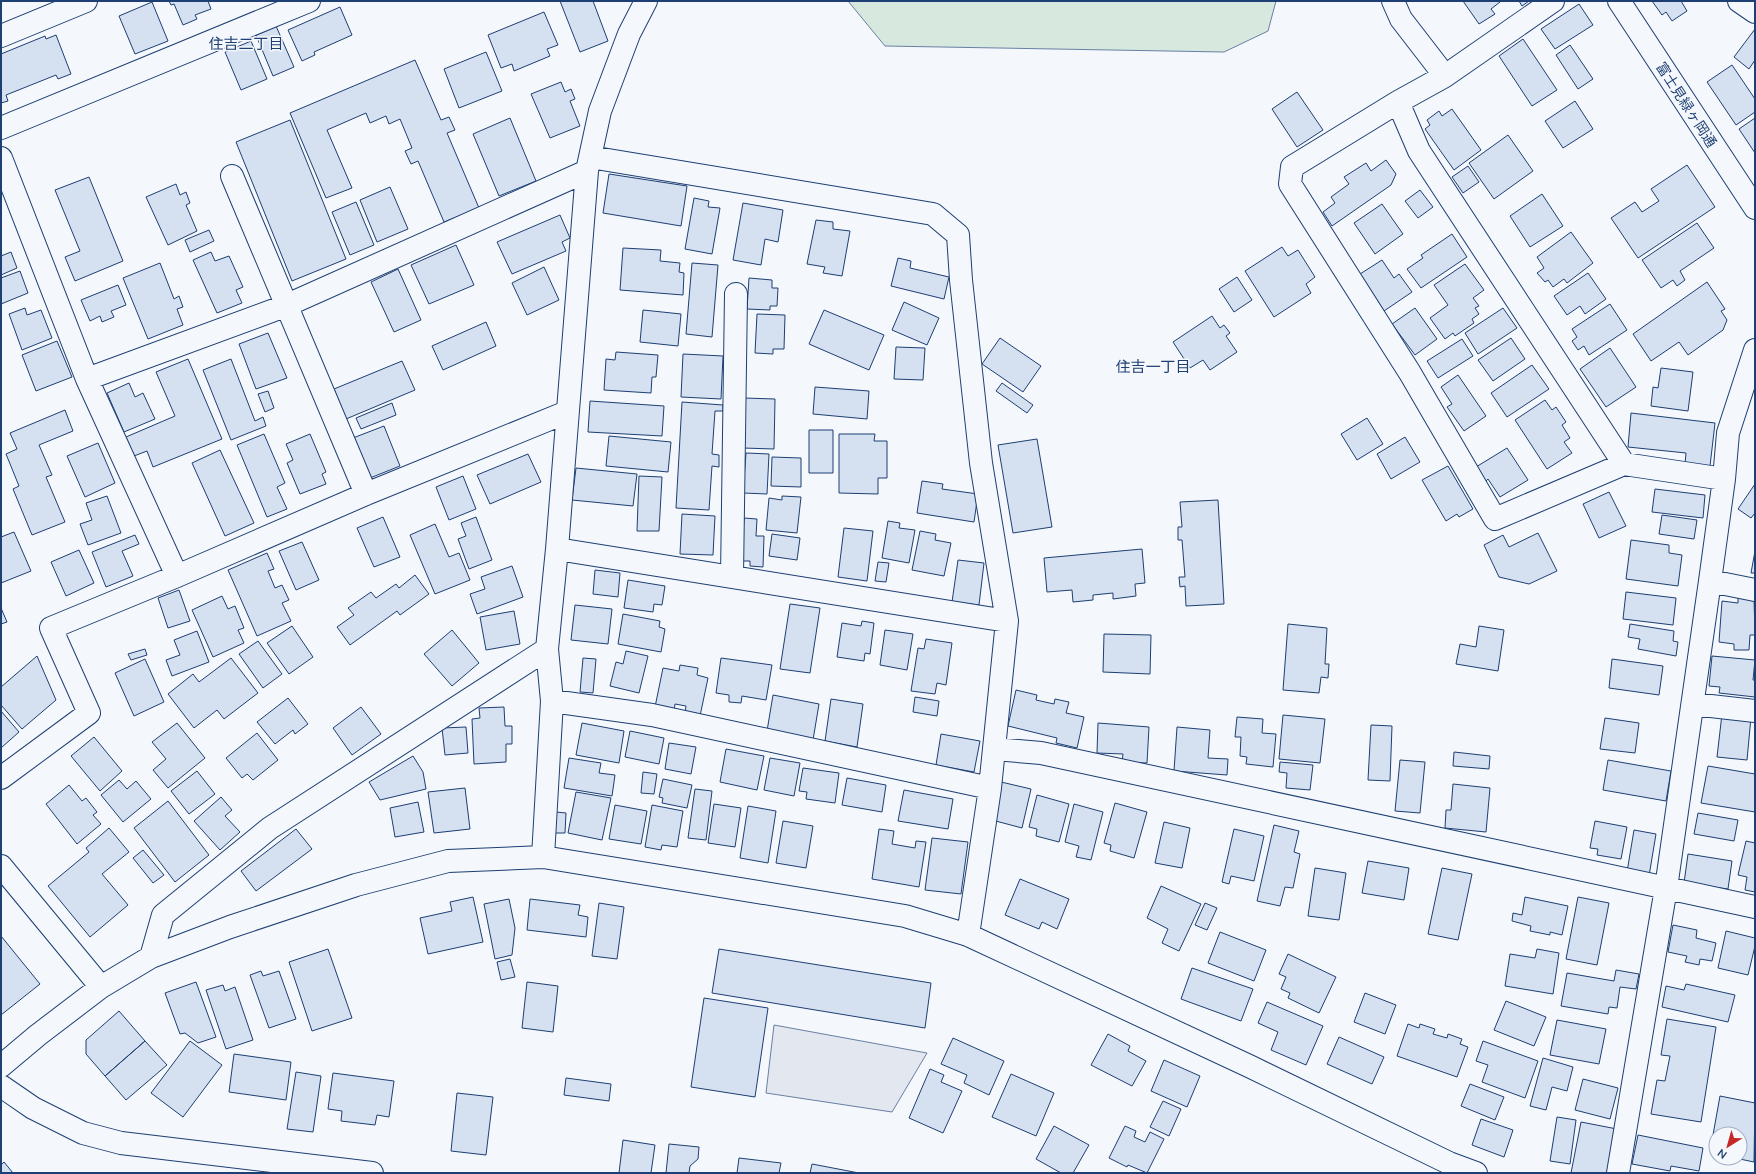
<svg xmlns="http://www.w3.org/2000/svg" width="1756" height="1174" font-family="'Nunito Sans','Noto Sans JP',sans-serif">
<rect width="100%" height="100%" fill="#f4f7fb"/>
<path fill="#d7e8df" stroke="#687fa3" d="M848,1H1276L1268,31L1224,52L885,46Z"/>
<path fill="#e3e8f0" stroke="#687fa3" d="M774,1025L927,1053L892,1112L766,1093Z"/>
<path fill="#d5e0f0" stroke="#1d3f73" d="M169,1H208L211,9L195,15L197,19L183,25L174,4L171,5Z
M560,1H593L608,41L580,52Z
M1463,1H1499L1500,2L1491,9L1495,14L1479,24Z
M1519,1H1529L1522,6Z
M1652,1H1681L1687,11L1672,21L1666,12L1662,15Z
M152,2L168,41L135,54L119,16Z
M1579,4L1593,25L1555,49L1541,29Z
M340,7L352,35L314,52L315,55L302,61L288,30Z
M544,12L558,45L547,49L550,56L514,71L512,64L501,68L488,35Z
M276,26L294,67L273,76L256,35Z
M1755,29V60L1749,69L1734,57Z
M56,35L71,74L58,79L56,75L6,95L8,101L1,103V54L45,36L46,39Z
M1523,39L1557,90L1532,106L1499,56Z
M251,41L267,79L241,90L225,52Z
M1570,45L1593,79L1578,89L1556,55Z
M486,52L502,91L459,108L444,69Z
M415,60L441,120L449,117L455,130L447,133L479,208L444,222L418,161L411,164L405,151L412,148L400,119L389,124L386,116L370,123L366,113L327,130L352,188L326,198L290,113Z
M1732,65L1755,99V112L1736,125L1707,82Z
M561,82L565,92L571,89L575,99L570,101L580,126L550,138L531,94Z
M1297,92L1323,130L1297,147L1272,109Z
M1575,101L1593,129L1563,148L1545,121Z
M1452,109L1481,150L1454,170L1425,129L1430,125L1427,120L1439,111L1442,116Z
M510,118L536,181L499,196L473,134Z
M1755,118V153L1739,129Z
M290,120L346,259L292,281L236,142Z
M1508,135L1533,171L1494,199L1469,163Z
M1386,160L1396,174L1391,185L1332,226L1323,212L1335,203L1331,197L1349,184L1344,177L1366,163L1371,171Z
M1687,165L1715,207L1638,258L1611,218L1635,202L1642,212L1659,201L1651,189Z
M1468,166L1479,182L1463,193L1452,177Z
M609,174L687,186L681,226L603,213Z
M89,177L123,261L75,281L65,257L80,251L55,190Z
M176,184L180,195L186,192L190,203L186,205L197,231L168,245L146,197Z
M390,187L408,229L377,242L360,200Z
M1420,190L1433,207L1418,218L1405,201Z
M1542,194L1563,226L1530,247L1510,216Z
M694,198L709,201L708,207L720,208L712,254L685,249Z
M356,202L374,245L350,255L332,212Z
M743,203L783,210L778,242L765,239L761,265L733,260Z
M1382,204L1403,234L1375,254L1354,223Z
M560,215L570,238L562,242L566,251L512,274L497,242Z
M816,220L833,222V229L850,231L842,276L823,273L825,267L807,264Z
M1697,223L1714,248L1680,271L1685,280L1677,286L1673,280L1661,288L1642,260Z
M209,230L214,241L190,252L185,240Z
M1571,232L1593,263L1567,283L1564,279L1553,287L1548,280L1545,282L1537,273L1544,268L1537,257Z
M1452,234L1467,257L1421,288L1407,269L1423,258L1421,255Z
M456,245L474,285L429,304L411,265Z
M1282,247L1288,256L1298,250L1315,277L1306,284L1311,293L1274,317L1245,271Z
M623,248L661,250L660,261L680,263L679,272L684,273L683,295L620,290Z
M11,252L17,268L1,275V256Z
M211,252L215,261L229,256L243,287L236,290L242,303L217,313L193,260Z
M898,258L911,261L910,268L949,277L944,299L891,286Z
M1382,260L1394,278L1399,274L1412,292L1384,311L1360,274Z
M160,263L174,299L179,296L183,307L177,309L183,325L148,339L123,278Z
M692,263L718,265L712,337L686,334Z
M1465,264L1484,290L1473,298L1479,306L1475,308L1479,314L1472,319L1474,323L1455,336L1453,333L1445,339L1430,318L1448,305L1434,285Z
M544,267L559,300L527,315L512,283Z
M398,269L421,320L394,332L371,282Z
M20,271L28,293L1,304V278Z
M1588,273L1606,299L1585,314L1580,306L1567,315L1554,296Z
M1237,277L1252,300L1234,312L1219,289Z
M749,278L772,280V288H778L777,306H770V310L747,309Z
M1707,282L1725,309L1721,311L1727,320L1723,330L1688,355L1679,342L1651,361L1633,334Z
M118,285L126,305L111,311L114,317L102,322L100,316L90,321L81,300Z
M904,302L939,318L927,345L892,330Z
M1610,304L1627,330L1589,355L1584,346L1578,350L1572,341L1577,337L1572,329Z
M25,308L27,315L41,310L52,338L22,350L9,314Z
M1415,308L1437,339L1415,355L1392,324Z
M1503,308L1517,328L1478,354L1465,333Z
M643,310L681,314L678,346L640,342Z
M824,310L884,335L869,370L809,344Z
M757,314L785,315L784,349H773V354L755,353Z
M1212,316L1220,328L1224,325L1230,333L1226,336L1237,352L1210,370L1203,360L1190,368L1173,342Z
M486,322L496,346L443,370L432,346Z
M268,333L287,378L256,389L239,344Z
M1000,338L1041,366L1023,392L982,364Z
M1511,338L1525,359L1493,381L1478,360Z
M1462,339L1473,356L1438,378L1427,361Z
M57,341L72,377L36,391L22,355Z
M896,347L925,348L923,380L894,379Z
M1610,348L1636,387L1606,407L1580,369Z
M616,352L658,355L656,377H652L651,393L604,390L606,359L615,360Z
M683,354L723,356L721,399L681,397Z
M188,359L222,439L153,467L147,451L134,456L126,437L175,416L156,372Z
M231,359L255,421L263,417L266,426L231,440L203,370Z
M402,361L415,390L346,419L334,389Z
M1532,365L1549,389L1507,417L1491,393Z
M1661,368L1693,372L1688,411L1651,406L1653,387L1658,388Z
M1458,375L1486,416L1464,431L1447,407L1452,404L1441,387Z
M129,383L135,397L143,393L155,419L124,432L107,393Z
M1002,383L1033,405L1027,413L996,391Z
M815,387L869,391L867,419L813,414Z
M268,391L274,408L265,412L258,394Z
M744,398L775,399L774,449L743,448Z
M1545,400L1552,410L1556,407L1566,422L1562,425L1570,438L1564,442L1572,453L1547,469L1515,420Z
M590,401L664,406L662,436L588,432Z
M682,402L723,405V411H715L712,454L719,455V467L712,466L709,510L676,508Z
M392,403L396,415L361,429L356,418Z
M65,410L73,431L39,445L52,475L46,477L65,522L32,535L13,489L19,486L6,454L17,449L10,433Z
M1631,413L1715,423L1710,466L1685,464L1686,453L1628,447Z
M1367,418L1383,444L1357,460L1341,434Z
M384,426L400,466L370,478L353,438Z
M809,430H833V473H809Z
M264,434L285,483L277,487L287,509L267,517L237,445Z
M310,434L326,472L322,474L326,484L300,494L287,463L293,460L286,444Z
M839,434H875L874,441H887V478H878V494L839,493Z
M609,436L671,442L668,472L606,466Z
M1405,437L1420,462L1391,479L1377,454Z
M1037,439L1052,527L1013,533L998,445Z
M98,443L115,483L85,497L67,456Z
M1507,448L1528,480L1500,497L1488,479L1485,482L1476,467Z
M220,450L254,523L225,536L192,463Z
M746,453L769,454L767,494L743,493Z
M528,454L541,482L490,504L477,475Z
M772,457L801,458V487L771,486Z
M1448,466L1473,509L1459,517L1457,514L1446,521L1422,480Z
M576,468L637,474L633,506L572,500Z
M463,476L476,509L449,520L436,487Z
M639,476L662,477L659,531H637Z
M922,481L943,484L942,489L978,494L974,522L917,513Z
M1755,484V513L1751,518L1738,509Z
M1655,489L1705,495L1703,518L1652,512Z
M1609,492L1626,526L1599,538L1583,504Z
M107,496L121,533L88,545L80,524L92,520L86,503Z
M782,496L801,497L797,533L766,530L769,498L782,500Z
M1218,500L1224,604L1186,606L1185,586L1180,587L1179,577H1185L1182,540H1178V527H1182L1180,502Z
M682,514L715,516L713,555L680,554Z
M1662,515L1697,520L1694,539L1659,534Z
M383,517L400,557L374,567L357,528Z
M476,517L492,560L469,569L458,539L466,536L461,523Z
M744,518L757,519L756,536H764L763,567L750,566V561H741Z
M888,521L900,523L899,528L915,530L909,563L882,558Z
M435,524L449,557L459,553L470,580L435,594L410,535Z
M844,528L873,531L867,581L838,577Z
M920,531L936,534L935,540L951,543L944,576L912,570Z
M14,532L31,571L1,583V537Z
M1538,533L1557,571L1529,584L1499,577L1484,545L1503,535L1509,547Z
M772,534L800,538L797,560L769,556Z
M135,535L139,544L122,551L133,576L106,587L92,552Z
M1631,540L1669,545V553L1682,555L1678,586L1626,579Z
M302,542L319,580L296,590L279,551Z
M1142,549L1145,583L1135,584L1136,596L1113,599V593L1093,595V600L1073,602L1072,590L1047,592L1044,558Z
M79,550L94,583L66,596L51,562Z
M1755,551V573H1751Z
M267,553L274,569L268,571L275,588L282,585L289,600L282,603L291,621L257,636L228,570Z
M958,560L984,563L979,605L952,602Z
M878,562L889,563L886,582L875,581Z
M512,566L523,597L477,614L470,594L485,589L481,577Z
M595,570L620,573L618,597L593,594Z
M415,575L429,594L400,615L397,611L350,645L337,627L354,615L348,608L371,592L376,598L396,584L399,588Z
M628,580L665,586L662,605L654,604L653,612L624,608Z
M179,590L190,621L168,628L158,598Z
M1626,592L1676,598L1673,625L1623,619Z
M222,596L228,609L235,606L244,628L238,630L244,643L213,657L192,610Z
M1738,596L1754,598L1755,635H1750L1749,650H1734V644L1719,642L1722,601L1738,603Z
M790,604L820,608L810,673L780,669Z
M575,605L612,609L608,644L571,640Z
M1,608L7,622L1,624Z
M514,611L520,644L486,650L480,617Z
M623,614L660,621L659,627L665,629L661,652L618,644Z
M862,621L874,623L870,654L865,653L864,661L837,657L842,623L861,626Z
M1288,624L1327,628L1325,664H1329L1328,678L1321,677L1319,693L1283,690Z
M1630,624L1674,631L1673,641L1678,642L1676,656L1638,649L1640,639L1628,637Z
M292,626L313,657L289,674L267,643Z
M1479,626L1504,630L1498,671L1456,664L1460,644L1476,647Z
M452,630L479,663L452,686L424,654Z
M885,630L913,634L907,670L880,665Z
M197,631L209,662L172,676L166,660L180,655L174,640Z
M1104,634L1151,635L1150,674L1103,672Z
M926,639L952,643L946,685L937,683L935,694L911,691L918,648L924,649Z
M258,641L282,674L263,688L239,654Z
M145,649L147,655L131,660L128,654Z
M626,651L648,656L639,693L610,686L616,662L623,664Z
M37,656L56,700L22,729L1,705V687Z
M1712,656L1755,660L1753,680H1755V697L1719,693L1720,687L1709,686Z
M231,658L258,693L224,719L217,710L194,728L168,694L193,674L199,682Z
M583,658L596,659L593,693L580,692Z
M721,658L772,665L766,700L742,696L741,703L729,702V695L716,693Z
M145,659L164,702L134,716L115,673Z
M1612,659L1663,666L1659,695L1609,688Z
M680,665L698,668L697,675L708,678L700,716L685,713L686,706L675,704L674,711L655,707L663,668L679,671Z
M1016,690L1037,695L1036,700L1054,704L1055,699L1069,702L1066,713L1084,717L1077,748L1056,743L1057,738L1008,726Z
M773,695L819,704L813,740L767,731Z
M915,697L939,701L937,716L913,712Z
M288,698L308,724L295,734L293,730L275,744L257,722Z
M831,699L863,704L857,747L825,741Z
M361,707L381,734L352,755L333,728Z
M504,707L505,726H512V744H506V762L474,764L472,719L480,718L479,708Z
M1,711L19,732L1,748Z
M1722,714L1751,717L1747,760L1717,757Z
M1283,715L1325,719L1320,763L1279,759Z
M1237,717L1263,719L1262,733L1276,734L1273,767L1246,764L1247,757L1240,756L1241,737H1235Z
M1605,718L1639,723L1635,753L1600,749Z
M177,723L205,758L168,788L153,770L166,759L152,742Z
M582,723L624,731L619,763L576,755Z
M1098,723L1149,727L1147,763L1122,762L1123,754L1097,753Z
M1371,725L1392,726L1390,781L1368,780Z
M466,727L468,753L445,755L442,728Z
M1177,727L1210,730L1208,758L1228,759L1227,775L1174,771Z
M630,731L664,738L659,764L625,757Z
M257,733L278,760L253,780L247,774L242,778L226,758Z
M941,734L980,741L974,772L936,765Z
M94,737L122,771L100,791L71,756Z
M669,743L696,747L691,774L665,769Z
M726,749L764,756L757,790L720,782Z
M1454,752L1490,756L1489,769L1453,766Z
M413,756L423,772L426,789L380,800L369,782Z
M569,758L601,763L599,773L615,775L612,796L564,788Z
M770,758L800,763L794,796L764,790Z
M1400,760L1425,762L1420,813L1395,811Z
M1608,760L1671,771L1666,801L1603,790Z
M1280,762L1313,765L1310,790L1286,788L1287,773L1279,772Z
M1708,766L1755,774V812L1701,803Z
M803,768L839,773L835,803L806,799L807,792L799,791Z
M197,771L215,794L189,814L171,791Z
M643,772L657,774L654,794L641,793Z
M847,778L886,785L882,812L842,805Z
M663,779L692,785L687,808L662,803L663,798L659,797Z
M119,780L127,789L136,781L151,799L123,822L101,795Z
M1001,782L1031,789L1022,828L992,820Z
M1453,784L1490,788L1486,832L1445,828L1446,810H1451Z
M69,785L82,801L86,798L97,812L93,815L101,824L77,844L46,804Z
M465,788L470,829L434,833L428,792Z
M695,789L712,791L706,840L688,838Z
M904,790L953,799L948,829L898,821Z
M576,792L611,798L602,840L568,833Z
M1037,795L1069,804L1059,842L1036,836L1037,829L1029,827Z
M221,797L232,810L225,816L240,832L220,850L194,821Z
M168,801L209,855L175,882L134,828Z
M418,802L424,832L395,837L390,808Z
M1115,803L1147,812L1134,858L1110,851L1111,845L1104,843Z
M714,804L741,808L735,847L708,843Z
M1074,804L1103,812L1091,860L1076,857L1079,846L1065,842Z
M615,805L647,811L641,844L609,839Z
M652,805L683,811L677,847L662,845L661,850L645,847Z
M748,806L776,811L768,863L740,858Z
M556,812L566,813L565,833H555Z
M1698,813L1738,820L1734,841L1694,834Z
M783,821L813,826L806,868L776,863Z
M1595,821L1627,827L1621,859L1597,855L1598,849L1590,848Z
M1164,822L1190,828L1182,868L1155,863Z
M1274,825L1299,831L1294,852L1300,854L1293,888L1285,887L1280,906L1257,901Z
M109,828L129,852L102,874L128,905L90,937L48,886L89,852L86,848Z
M296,829L312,849L256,891L241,871Z
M879,829L894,831L892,844L915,848L916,841L926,842L919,887L872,879Z
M1234,829L1264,836L1254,881L1231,876L1229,884L1222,882Z
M1634,830L1656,834L1649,876L1627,872Z
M932,838L968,842L961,894L925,890Z
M1746,841L1755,843V892L1745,890L1747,877L1738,875Z
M143,850L164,875L153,883L133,858Z
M1688,854L1732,861L1728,889L1684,883Z
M1368,861L1409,868L1404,900L1362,893Z
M1315,868L1346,873L1339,920L1308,916Z
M1442,868L1472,874L1458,940L1428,934Z
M1020,879L1069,899L1057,929L1042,922L1039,929L1005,915Z
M1161,886L1201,904L1179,951L1162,943L1168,929L1147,918Z
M473,897L483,942L428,954L420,918L452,911L450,902Z
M1525,897L1568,906L1562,935L1550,932V935L1530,931L1531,926L1512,921L1513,913L1522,915Z
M1578,897L1609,903L1597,965L1566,959Z
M509,899L515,928L512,955L495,959L484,904Z
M530,899L580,905L578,915L588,917L586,937L527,930Z
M599,903L624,907L617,959L592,956Z
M1205,903L1217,908L1207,930L1195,925Z
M1673,925L1697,930L1696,938L1716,943L1712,961L1700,959L1699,965L1685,962L1687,956L1668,952Z
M1726,931L1755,938V946L1748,975L1718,968Z
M1220,932L1266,950L1254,981L1208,963Z
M1,936L40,984L1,1015Z
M328,949L352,1018L312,1031L289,962Z
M719,949L931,983L925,1028L712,993Z
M1537,949L1559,953L1553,994L1505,986L1510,954L1535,958Z
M1288,954L1336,977L1319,1013L1288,998L1290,993L1281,989L1286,977L1279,974Z
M510,959L515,977L501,980L497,962Z
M1192,968L1253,989L1241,1021L1181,999Z
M1616,970L1639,974L1636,989L1620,987L1617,1008L1609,1007L1608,1014L1561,1006L1567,973L1614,981Z
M261,971L263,976L279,971L296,1019L269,1028L250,975Z
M196,982L216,1037L198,1043L185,1033L180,1034L165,993Z
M527,982L558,986L553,1032L522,1028Z
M1686,984L1735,995L1728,1022L1662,1007L1666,986L1684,990Z
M223,985L225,991L235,987L253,1040L226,1049L206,990Z
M1365,993L1396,1005L1385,1034L1354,1022Z
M704,998L768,1008L755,1097L691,1087Z
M1506,1001L1546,1017L1534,1046L1494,1030Z
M1267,1002L1323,1026L1306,1065L1271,1050L1278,1032L1258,1023Z
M119,1011L145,1041L105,1076L86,1054V1040Z
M1667,1019L1716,1027L1701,1122L1651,1114L1657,1080L1665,1081L1670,1056L1661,1055Z
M1557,1020L1606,1029L1599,1064L1550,1055Z
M1408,1024L1419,1028L1420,1024L1435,1029L1433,1034L1447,1038L1448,1034L1462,1039L1460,1044L1468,1047L1457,1077L1397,1056Z
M1108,1034L1130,1046L1128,1051L1146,1061L1132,1086L1091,1065Z
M1339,1037L1384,1057L1372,1084L1327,1064Z
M953,1038L1004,1061L989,1095L964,1083L967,1075L941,1064Z
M145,1041L167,1065L126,1100L105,1076Z
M190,1041L222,1065L183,1117L151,1093Z
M1483,1041L1538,1061L1525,1098L1482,1082L1488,1065L1476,1061Z
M234,1054L291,1062L286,1100L229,1092Z
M1543,1058L1573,1067L1567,1091L1552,1087L1546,1110L1530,1106Z
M1164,1060L1200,1076L1187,1107L1151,1091Z
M930,1069L944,1075L941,1082L962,1091L943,1133L909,1118Z
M296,1072L321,1076L313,1132L287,1129Z
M333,1073L394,1081L389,1117L377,1115L375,1125L341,1121L342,1111L328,1109Z
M1011,1074L1054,1093L1036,1136L992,1117Z
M566,1078L611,1084L609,1101L564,1095Z
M1583,1079L1618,1088L1610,1119L1575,1110Z
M1470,1084L1504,1097L1495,1120L1461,1106Z
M457,1093L493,1097L486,1155L451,1151Z
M1720,1096L1755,1103L1754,1162L1735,1158H1740V1134H1716V1147L1711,1146Z
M1163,1101L1181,1109L1169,1136L1150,1127Z
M1557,1117L1576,1120L1570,1164L1550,1161Z
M1481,1119L1513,1130L1504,1157L1472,1145Z
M1581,1122L1617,1129L1608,1173H1571Z
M1054,1126L1089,1145L1073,1173H1061L1036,1159Z
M1125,1126L1136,1131L1134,1137L1145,1142L1150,1132L1164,1139L1147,1173L1128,1165L1127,1167L1109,1158Z
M1638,1135L1703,1148L1699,1171L1671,1166L1670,1171L1632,1164Z
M623,1140L655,1145L651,1173H619Z
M669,1144L699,1147L698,1159L690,1166L689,1173H666Z
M739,1158L781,1163L779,1173H737Z
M4,1162L13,1173H1V1165Z
M812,1164L859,1173H810Z"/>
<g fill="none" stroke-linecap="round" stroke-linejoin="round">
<g stroke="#1d3f73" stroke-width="24">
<path id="minor" d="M1393,1L1401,19L1445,76
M1553,1L1445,76L1398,102L1419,151L1624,464
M1619,1L1755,208
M1739,1L1755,12
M1,36L86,1
M1398,102L1292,167L1290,184L1410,373L1495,519L1624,464L1724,479
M1,128L309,1
M590,157L933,214L958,235L961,280L981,463L1007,621L990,788L968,935
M1,158L87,379L177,576
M232,176L366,494
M87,379L285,306L587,171
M557,549L1007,621
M732,576L736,294
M1710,581L1755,590
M552,701L652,715L990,788
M1693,704L1755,711
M994,749L1041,753L1755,907
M1,778L89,713L51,628L177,576L366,494L567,412
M543,857L552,701L547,649L557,549L587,171L600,111L629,34L646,1
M1,866L101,987
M151,957L163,915L270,828L547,649
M1,1066L38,1035L101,987L151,957L230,927L356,885L448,861L543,857L905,916L968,935L1249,1066L1449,1163L1476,1173
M1,1086L33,1108L83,1133L121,1143L372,1173
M1618,1173L1666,888L1710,581L1724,479L1728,433L1755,350"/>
</g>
<use href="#minor" stroke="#f4f7fb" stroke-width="22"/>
</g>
<g text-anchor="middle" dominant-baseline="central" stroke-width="3" stroke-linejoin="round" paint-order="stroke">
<g font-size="14" fill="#1d3f73" stroke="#f4f7fb">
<text transform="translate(1686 105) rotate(57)">富士見緑ヶ岡通</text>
</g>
<g font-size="15" fill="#1d3f73" stroke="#f4f7fb">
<text x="246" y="44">住吉二丁目</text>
<text x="1153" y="367">住吉一丁目</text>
</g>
</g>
<rect width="1756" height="1174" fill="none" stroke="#1d3f73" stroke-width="4"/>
<g transform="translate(1728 1146) rotate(217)"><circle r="19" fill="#f4f7fb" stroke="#9eadc5"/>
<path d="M0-3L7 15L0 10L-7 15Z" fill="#c62828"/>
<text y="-6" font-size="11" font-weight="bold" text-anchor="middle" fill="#1d3f73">N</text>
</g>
</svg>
